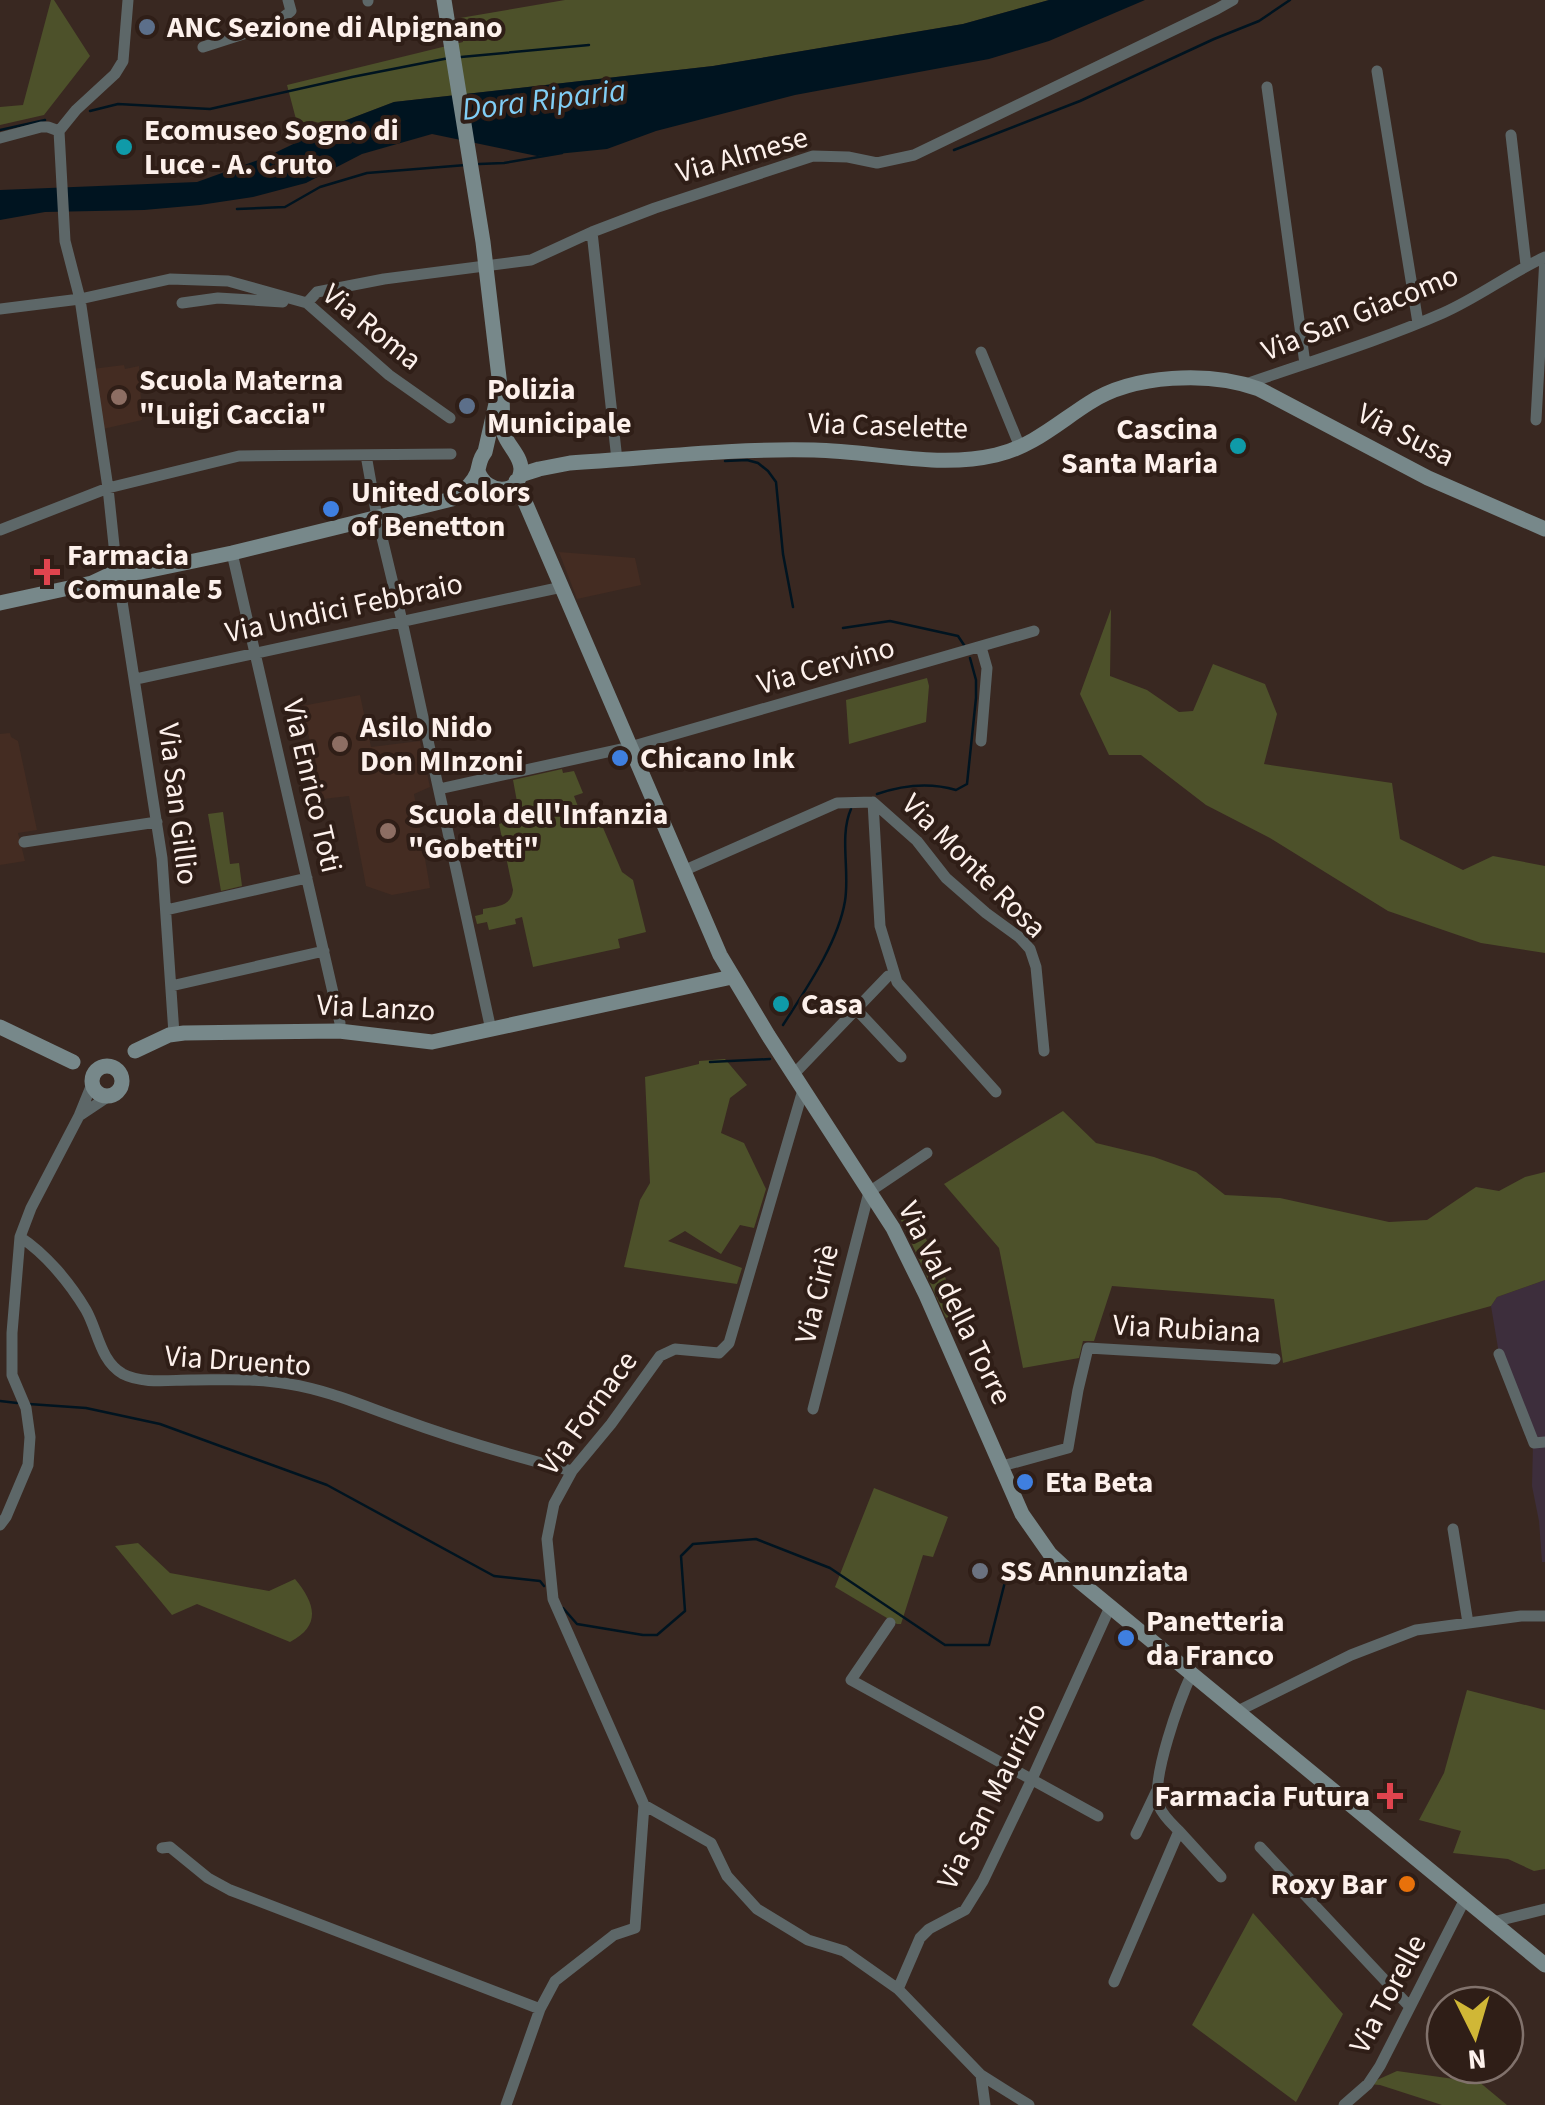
<svg xmlns="http://www.w3.org/2000/svg" width="1545" height="2105" font-family="'Source Sans 3',sans-serif">
<rect width="100%" height="100%" fill="#392821"/>
<path fill="#442c22" d="M124,365L125,369L139,366L142,420L103,429L92,369Z
M559,552L635,558L641,585L577,599Z
M360,695L371,747L420,741L430,787L414,794L430,888L392,895L366,886L349,796L323,799L302,706Z
M10,733L11,737L18,741L37,830L18,833L25,861L0,865V734Z"/>
<path fill="#3d2e3c" d="M1545,1280V1562H1542L1539,1521L1532,1486L1533,1443L1499,1354L1491,1306L1497,1297Z"/>
<path fill="#4d512a" d="M51,0H54L90,56L44,115L0,125V107L23,105Z
M565,0H1049L963,24L713,66L394,102L331,126L312,121L297,123L287,85L463,42L460,18Z
M1111,609L1110,676L1147,690L1179,712L1193,711L1213,664L1265,684L1277,714L1264,764L1392,783L1400,839L1463,870L1493,856L1545,866V953L1481,943L1388,911L1270,838L1206,805L1141,755H1109L1080,694Z
M927,678L929,686L926,722L849,744L846,700Z
M562,769L563,773L574,771L583,793L574,796L580,812L585,811L591,826L601,823L622,872L633,880L646,932L618,939L620,948L533,967L522,917L515,919L516,924L489,930L487,922L477,924L475,916L483,914V909C497,906 511,907 513,890L499,824L520,818L513,780Z
M223,812L230,864L239,863L242,886L221,891L208,814Z
M725,1059L747,1085L730,1098L721,1133L744,1143L766,1189L754,1228L740,1225L721,1254L685,1231L668,1241L742,1268L737,1284L624,1267L640,1200L650,1183L645,1077L699,1064V1061Z
M1063,1111L1096,1143L1154,1157L1196,1172L1225,1195L1280,1198L1389,1222L1427,1220L1476,1187L1499,1191L1525,1177L1545,1172V1280L1497,1297L1491,1306L1283,1363L1274,1299L1112,1286L1094,1341H1083L1079,1358L1023,1368L999,1248L944,1184Z
M908,1215C936,1249 946,1271 955,1314L946,1318L900,1218Z
M874,1488L948,1517L933,1557L923,1555L901,1624H897L835,1587Z
M138,1543L170,1573L269,1591L295,1579C315,1603 322,1625 290,1642L197,1604L172,1615L115,1546Z
M1467,1690L1545,1710V1869L1534,1871L1508,1859L1453,1853L1461,1831L1419,1820L1444,1773Z
M1253,1913L1343,2014L1296,2102L1192,2025Z
M1397,2071L1454,2079L1472,2076L1507,2105H1442L1380,2085L1368,2084Z"/>
<path fill="#001420" d="M1049,0H1145L1049,41L989,59L795,95L656,131L607,149L537,156L432,134L362,154L306,183L253,197L200,205L144,210L45,212L0,220V190L197,182L264,158L331,126L394,102L713,66L963,24Z"/>
<g fill="none" stroke-linecap="round" stroke-linejoin="round">
<path stroke="#001420" stroke-width="2.5" d="M461,57L589,45
M90,111L118,104L210,109L352,77L449,58
M0,130L45,120
M954,150L1080,101L1214,39L1259,21L1290,0
M479,164L504,163L562,153
M237,209L285,207L320,187L367,173L466,165
M725,461L747,460L758,463L768,471L776,482L783,554L793,607
M843,628L890,621L958,636L964,645
M877,794C903,785 929,782 956,790L967,784L976,698V680L970,658
M783,1025C806,989 838,943 845,901C850,871 839,836 851,809
M710,1062L770,1059
M0,1401L17,1403
M29,1404L86,1408L160,1424L327,1485L494,1576L540,1581L544,1586
M563,1608L577,1624L643,1635H657L685,1611L681,1556L693,1544L756,1539L830,1568L945,1645H989L1009,1566"/>
<path stroke="#5d6768" stroke-width="11" d="M368,0V1
M203,47L275,24L291,11L288,0
M1377,71L1418,323
M1267,87L1305,364
M59,131L65,241L80,299L108,488L117,574
M59,131L76,110L115,74L123,61L128,0
M1511,135L1526,265
M0,138L41,127H48L59,131
M592,232L617,460
M182,303L218,298L283,302
M307,303L317,292L384,279L531,260L592,232L655,208L813,156L848,157L877,163L914,155L1217,9L1233,0
M0,309L80,299L170,279L228,281L307,303L389,375L450,418
M981,352L1020,447
M1246,384C1312,361 1379,341 1443,313C1479,297 1510,273 1545,257
M1536,420L1545,257
M366,455L377,517L402,621L491,1030
M0,530L108,488L239,456L451,454
M232,553L340,1023L339,1031
M119,582L162,858L174,1034
M136,679L562,587
M981,741L987,668L981,647
M439,789L630,747L1034,631
M873,802L880,926L897,982L996,1092
M24,842L157,822
M683,871L837,803L873,802L917,841L946,878L986,913L1019,937L1030,949L1036,967L1044,1051
M166,910L307,878
M171,986L324,951
M856,1009L901,1057
M793,1075L888,976
M92,1084L79,1116L109,1096
M20,1237C46,1254 70,1283 86,1310C98,1331 100,1361 123,1374C142,1384 170,1380 191,1380C223,1380 257,1378 289,1384C327,1390 361,1405 398,1418C455,1439 513,1456 572,1471
M1499,1354L1534,1443L1545,1442
M813,1409L869,1192L927,1153
M1002,1466L1068,1448L1078,1390L1088,1348L1275,1359
M0,1525L6,1517L28,1465L30,1437L26,1408L12,1375V1333L20,1237L31,1208L79,1116
M1453,1529L1468,1623
M890,1623L851,1680L1098,1816
M1238,1711L1351,1655L1416,1630L1521,1616H1545
M644,1805L711,1843L727,1876L757,1909L808,1940L844,1951L898,1989L981,2075L985,2105
M1179,1831L1221,1877
M1136,1834L1156,1792
M1260,1847L1410,2007
M162,1848L170,1847L208,1878L230,1890L540,2009L555,1981L614,1935L635,1928L644,1805L553,1599L547,1539L554,1504L572,1471L611,1424L660,1356L675,1349L719,1353L729,1343L803,1090
M1493,1922L1545,1909
M1114,1982L1179,1831C1172,1824 1163,1816 1159,1806C1150,1780 1180,1699 1192,1673
M898,1989L920,1938L929,1929L965,1910L983,1881L1032,1779L1110,1607
M981,2075L1029,2105
M506,2105L540,2009
M1344,2105L1368,2084L1380,2066L1465,1899"/>
<path stroke="#77888a" stroke-width="15" d="M444,0L483,242L500,386C505,402 500,418 504,434C508,446 521,456 521,469C520,496 486,495 478,471
M520,475L539,469L570,463C651,458 733,448 814,450C875,451 936,469 996,455C1032,447 1059,422 1089,403C1133,374 1210,371 1259,389L1428,478L1545,529
M516,481L720,955L768,1035L893,1228L926,1295L1022,1514L1050,1554L1079,1581L1545,1965
M0,603L92,583L109,575L141,572L232,553L456,498C464,491 473,483 477,473C480,464 479,459 485,452L500,386
M0,1027L73,1062
M135,1051L169,1035L184,1033L339,1031L432,1042L732,977
M92 1081a15 15 0 1 1 30 0a15 15 0 1 1-30 0Z"/>
</g>
<g fill="#5c6f8a" stroke="#2f1e17" stroke-width="4">
<circle cx="147" cy="27" r="10"/>
<circle cx="467" cy="406" r="10"/>
</g>
<g fill="#0f9aa8" stroke="#2f1e17" stroke-width="4">
<circle cx="124" cy="147" r="10"/>
<circle cx="1238" cy="446" r="10"/>
<circle cx="781" cy="1004" r="10"/>
</g>
<g fill="#8d6e63" stroke="#2f1e17" stroke-width="4">
<circle cx="119" cy="397" r="10"/>
<circle cx="340" cy="744" r="10"/>
<circle cx="388" cy="831" r="10"/>
</g>
<g fill="#3f7fe0" stroke="#2f1e17" stroke-width="4">
<circle cx="331" cy="509" r="10"/>
<circle cx="620" cy="758" r="10"/>
<circle cx="1025" cy="1482" r="10"/>
<circle cx="1126" cy="1638" r="10"/>
</g>
<g fill="#e0444e" stroke="#2f1e17" stroke-width="4">
<path d="M42 557h10v10h10v10h-10v10h-10v-10h-10v-10h10z"/>
<path d="M1385 1781h10v10h10v10h-10v10h-10v-10h-10v-10h10z"/>
</g>
<circle fill="#6b7280" stroke="#2f1e17" stroke-width="4" cx="980" cy="1571" r="10"/>
<circle fill="#e8710a" stroke="#2f1e17" stroke-width="4" cx="1407" cy="1884" r="10"/>
<g text-anchor="middle" dominant-baseline="central" stroke-width="8" stroke-linejoin="round" paint-order="stroke">
<g font-size="30" font-weight="bold" fill="#fdf1ec" stroke="#2f1e17" text-anchor="start">
<text x="167" y="27">ANC Sezione di Alpignano</text>
<text x="144" y="130">Ecomuseo Sogno di<tspan x="144" dy="34">Luce - A. Cruto</tspan></text>
<text x="139" y="380">Scuola Materna<tspan x="139" dy="34">"Luigi Caccia"</tspan></text>
<text x="487" y="389">Polizia<tspan x="487" dy="34">Municipale</tspan></text>
<text x="1218" y="429" text-anchor="end">Cascina<tspan x="1218" dy="34">Santa Maria</tspan></text>
<text x="351" y="492">United Colors<tspan x="351" dy="34">of Benetton</tspan></text>
<text x="67" y="555">Farmacia<tspan x="67" dy="34">Comunale 5</tspan></text>
<text x="360" y="727">Asilo Nido<tspan x="360" dy="34">Don MInzoni</tspan></text>
<text x="640" y="758">Chicano Ink</text>
<text x="408" y="814">Scuola dell'Infanzia<tspan x="408" dy="34">"Gobetti"</tspan></text>
<text x="801" y="1004">Casa</text>
<text x="1045" y="1482">Eta Beta</text>
<text x="1000" y="1571">SS Annunziata</text>
<text x="1146" y="1621">Panetteria<tspan x="1146" dy="34">da Franco</tspan></text>
<text x="1370" y="1796" text-anchor="end">Farmacia Futura</text>
<text x="1387" y="1884" text-anchor="end">Roxy Bar</text>
</g>
<g font-size="30" fill="#fdf1ec" stroke="#2f1e17">
<text transform="translate(742 155) rotate(-16)">Via Almese</text>
<text transform="translate(1360 313) rotate(-22)">Via San Giacomo</text>
<text transform="translate(372 327) rotate(39)">Via Roma</text>
<text transform="translate(888 426) rotate(2)">Via Caselette</text>
<text transform="translate(1406 435) rotate(27)">Via Susa</text>
<text transform="translate(344 608) rotate(-12)">Via Undici Febbraio</text>
<text transform="translate(826 666) rotate(-16)">Via Cervino</text>
<text transform="translate(312 786) rotate(77)">Via Enrico Toti</text>
<text transform="translate(178 804) rotate(83)">Via San Gillio</text>
<text transform="translate(974 866) rotate(45)">Via Monte Rosa</text>
<text transform="translate(376 1008) rotate(3)">Via Lanzo</text>
<text transform="translate(817 1294) rotate(-76)">Via Ciriè</text>
<text transform="translate(955 1303) rotate(64)">Via Val della Torre</text>
<text transform="translate(1187 1329) rotate(3)">Via Rubiana</text>
<text transform="translate(238 1361) rotate(4)">Via Druento</text>
<text transform="translate(588 1413) rotate(-54)">Via Fornace</text>
<text transform="translate(992 1796) rotate(-63)">Via San Maurizio</text>
<text transform="translate(1388 1994) rotate(-62)">Via Torelle</text>
</g>
<g font-size="32" font-style="italic" fill="#80cef6" stroke="#2f1e17">
<text transform="translate(544 100) rotate(-7)">Dora Riparia</text>
</g>
</g>
<g transform="translate(1475 2035) rotate(175)"><circle r="48" fill="#2f1e17" stroke="#81726c" stroke-width="2.5"/>
<path d="M0-8L18 38L0 25L-18 38Z" fill="#d0b736"/>
<text y="-15" font-size="28" font-weight="bold" text-anchor="middle" fill="#fdf1ec">N</text>
</g>
</svg>
